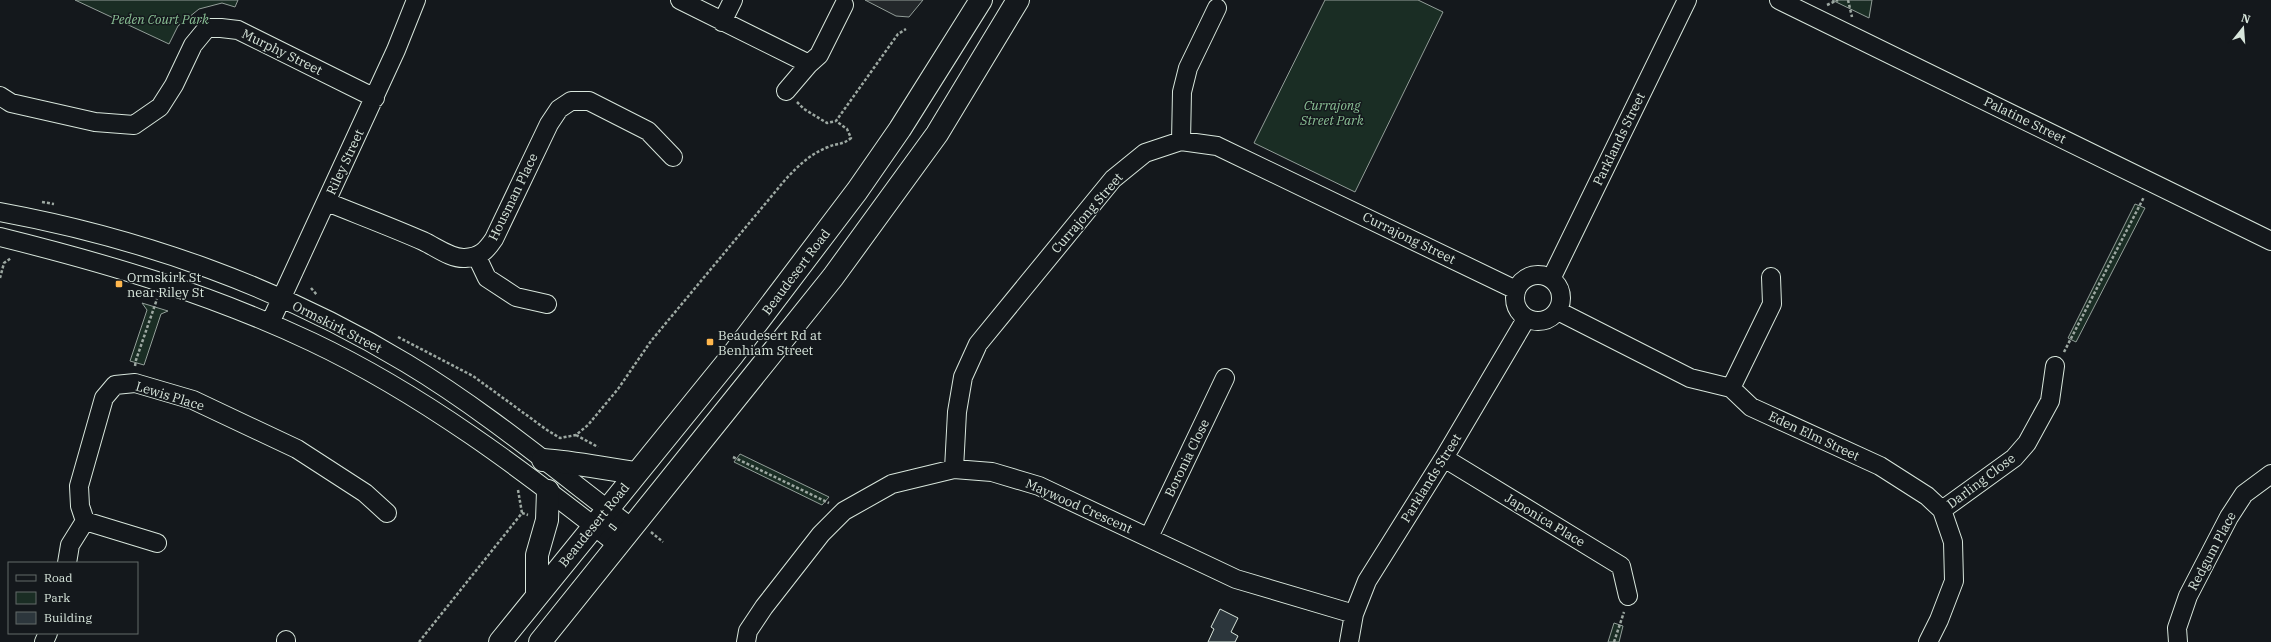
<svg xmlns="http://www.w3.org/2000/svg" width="2271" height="642" font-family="'IBM Plex Serif',serif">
<rect width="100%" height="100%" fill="#14181c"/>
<path fill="#1a2d24" stroke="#939e99" d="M75,0H238L235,7L222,3L199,9L178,26L169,44Z
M1325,0H1418L1443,12L1355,192L1254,143Z
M1832,0H1872L1869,18Z
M2135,204L2145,208L2076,342L2068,338Z
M142,303L168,311L161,314L144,365L130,361L147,310Z
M740,454L829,497L822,505L734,462Z
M1614,623L1623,626L1619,642H1608Z"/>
<path fill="#24282b" stroke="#939e99" d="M865,0H923L909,17L896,16Z"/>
<path fill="#2c363c" stroke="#d8e6dc" d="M1220,609L1238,618L1231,632L1238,636L1235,642H1208L1214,629L1211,627Z"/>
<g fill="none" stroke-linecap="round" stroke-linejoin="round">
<g stroke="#d8e6dc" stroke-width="20">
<path id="minor" d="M680,0L809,64
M1779,0L2271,241
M722,22L733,0
M786,91L809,64L819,55L844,5
M0,96L11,103L95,122L134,125L160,107L174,85L193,45L207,28H221L238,30L375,98
M1181,141L1182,92L1188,68L1217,8
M327,202C359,215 391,227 423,241C436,247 451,259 465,258C480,257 486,251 494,239L549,124L559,109L571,101H589L648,131L673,157
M0,212C142,238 282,288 406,363C486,411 558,472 632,528
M0,237C109,264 210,294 312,342C422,394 523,470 618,545
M477,257L487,278L516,297L547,304
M1515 298a23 23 0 1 1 46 0a23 23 0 1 1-46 0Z
M1551,279L1687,0
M1558,311L1690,378L1731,388L1751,407L1880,466L1927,496L1942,510L1953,542L1954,581L1939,620L1928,642
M270,323L396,50L416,0
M1731,388L1772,304L1771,277
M1444,458L1621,566L1628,596
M954,469L957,412L963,377L978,344L1113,179L1145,153L1181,141L1217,146L1516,290
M1942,510L2014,458L2027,443L2050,401L2055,366
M85,521L157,543
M1149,537L1225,378
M67,563L70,545L85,521L80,506L79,486L104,398L115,385L135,383L193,400L297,449L365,493L387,513
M44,642L48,633
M286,642V640
M746,642L748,631L764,607L821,534L844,511L892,484L954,469L992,472L1039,486L1236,579L1354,614
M1349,642L1354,614L1367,581L1444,458L1526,319
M2178,642L2177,628L2188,596L2229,517L2244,494L2271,474"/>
</g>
<g stroke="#d8e6dc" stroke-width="24">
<path id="highway" d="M543,460C574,462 605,469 636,473
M537,595V555L547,520L548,491
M500,642L732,356L857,191L900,129L981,0
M540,642L833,277L937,134L1018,0"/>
</g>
<path stroke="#9da8a2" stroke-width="2.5" stroke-dasharray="3 2" stroke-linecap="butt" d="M1848,0L1852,17
M1827,5L1838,0
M797,102L804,109L827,123L836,121
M42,202L54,204
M0,278L4,263L11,258
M311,288L317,295
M398,337L473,376L547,430L560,438L576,435L588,425L618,389L651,341L785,180C798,166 810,154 828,147C837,143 843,145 851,138L847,129L836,121L898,34L906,29
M2064,352L2144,197
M135,366L136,360L157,299
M576,435L598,447
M733,457L829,503
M518,490L522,513
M651,532L663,542
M419,642L522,513L528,515
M1614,642L1624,612"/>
<use href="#minor" stroke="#14181c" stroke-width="18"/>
<use href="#highway" stroke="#14181c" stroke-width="22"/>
</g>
<g fill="#ffb74d" stroke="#14181c" stroke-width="1.5">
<rect x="115" y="280" width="8" height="8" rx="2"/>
<rect x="706" y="338" width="8" height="8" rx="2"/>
</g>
<g text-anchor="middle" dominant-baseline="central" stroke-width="3" stroke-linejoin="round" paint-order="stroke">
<g font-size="13" font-style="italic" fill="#8ac095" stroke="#14181c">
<text x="160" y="19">Peden Court Park</text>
<text x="1332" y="105">Currajong<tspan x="1332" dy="15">Street Park</tspan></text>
</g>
<g font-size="13" fill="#d8e6dc" stroke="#14181c">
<text transform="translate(282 52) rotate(26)">Murphy Street</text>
<text transform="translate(2025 120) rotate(26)">Palatine Street</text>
<text transform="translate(1619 139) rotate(-64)">Parklands Street</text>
<text transform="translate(345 162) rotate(-65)">Riley Street</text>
<text transform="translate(513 197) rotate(-64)">Housman Place</text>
<text transform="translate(1087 213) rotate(-49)">Currajong Street</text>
<text transform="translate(1409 238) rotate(26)">Currajong Street</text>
<text transform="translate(796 272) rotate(-53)">Beaudesert Road</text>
<text transform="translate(337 327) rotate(27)">Ormskirk Street</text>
<text transform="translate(170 396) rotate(17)">Lewis Place</text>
<text transform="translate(1814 436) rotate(25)">Eden Elm Street</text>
<text transform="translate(1187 458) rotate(-64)">Boronia Close</text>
<text transform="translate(1431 478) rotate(-58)">Parklands Street</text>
<text transform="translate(1981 481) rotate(-37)">Darling Close</text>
<text transform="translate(1079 506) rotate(24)">Maywood Crescent</text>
<text transform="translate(1545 520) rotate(31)">Japonica Place</text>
<text transform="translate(594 525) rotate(-51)">Beaudesert Road</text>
<text transform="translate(2212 551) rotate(-62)">Redgum Place</text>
</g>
<g font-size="13" fill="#d8e6dc" stroke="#14181c" text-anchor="start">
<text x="127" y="277">Ormskirk St<tspan x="127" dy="15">near Riley St</tspan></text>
<text x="718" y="335">Beaudesert Rd at<tspan x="718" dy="15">Benhiam Street</tspan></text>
</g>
</g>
<rect x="8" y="562" width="130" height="72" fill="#14181c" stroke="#626a69"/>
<rect x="16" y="575" width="20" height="6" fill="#14181c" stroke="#626a69"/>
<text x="44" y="582" font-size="12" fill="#d8e6dc">Road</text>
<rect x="16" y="592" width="20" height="12" fill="#1a2d24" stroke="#626a69"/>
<text x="44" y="602" font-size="12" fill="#d8e6dc">Park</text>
<rect x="16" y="612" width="20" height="12" fill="#2c363c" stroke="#626a69"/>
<text x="44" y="622" font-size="12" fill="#d8e6dc">Building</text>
<g transform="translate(2243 28) rotate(17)" stroke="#14181c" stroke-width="3" paint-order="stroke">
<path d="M0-3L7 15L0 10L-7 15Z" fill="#d8e6dc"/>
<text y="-6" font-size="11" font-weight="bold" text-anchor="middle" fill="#d8e6dc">N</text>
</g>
</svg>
